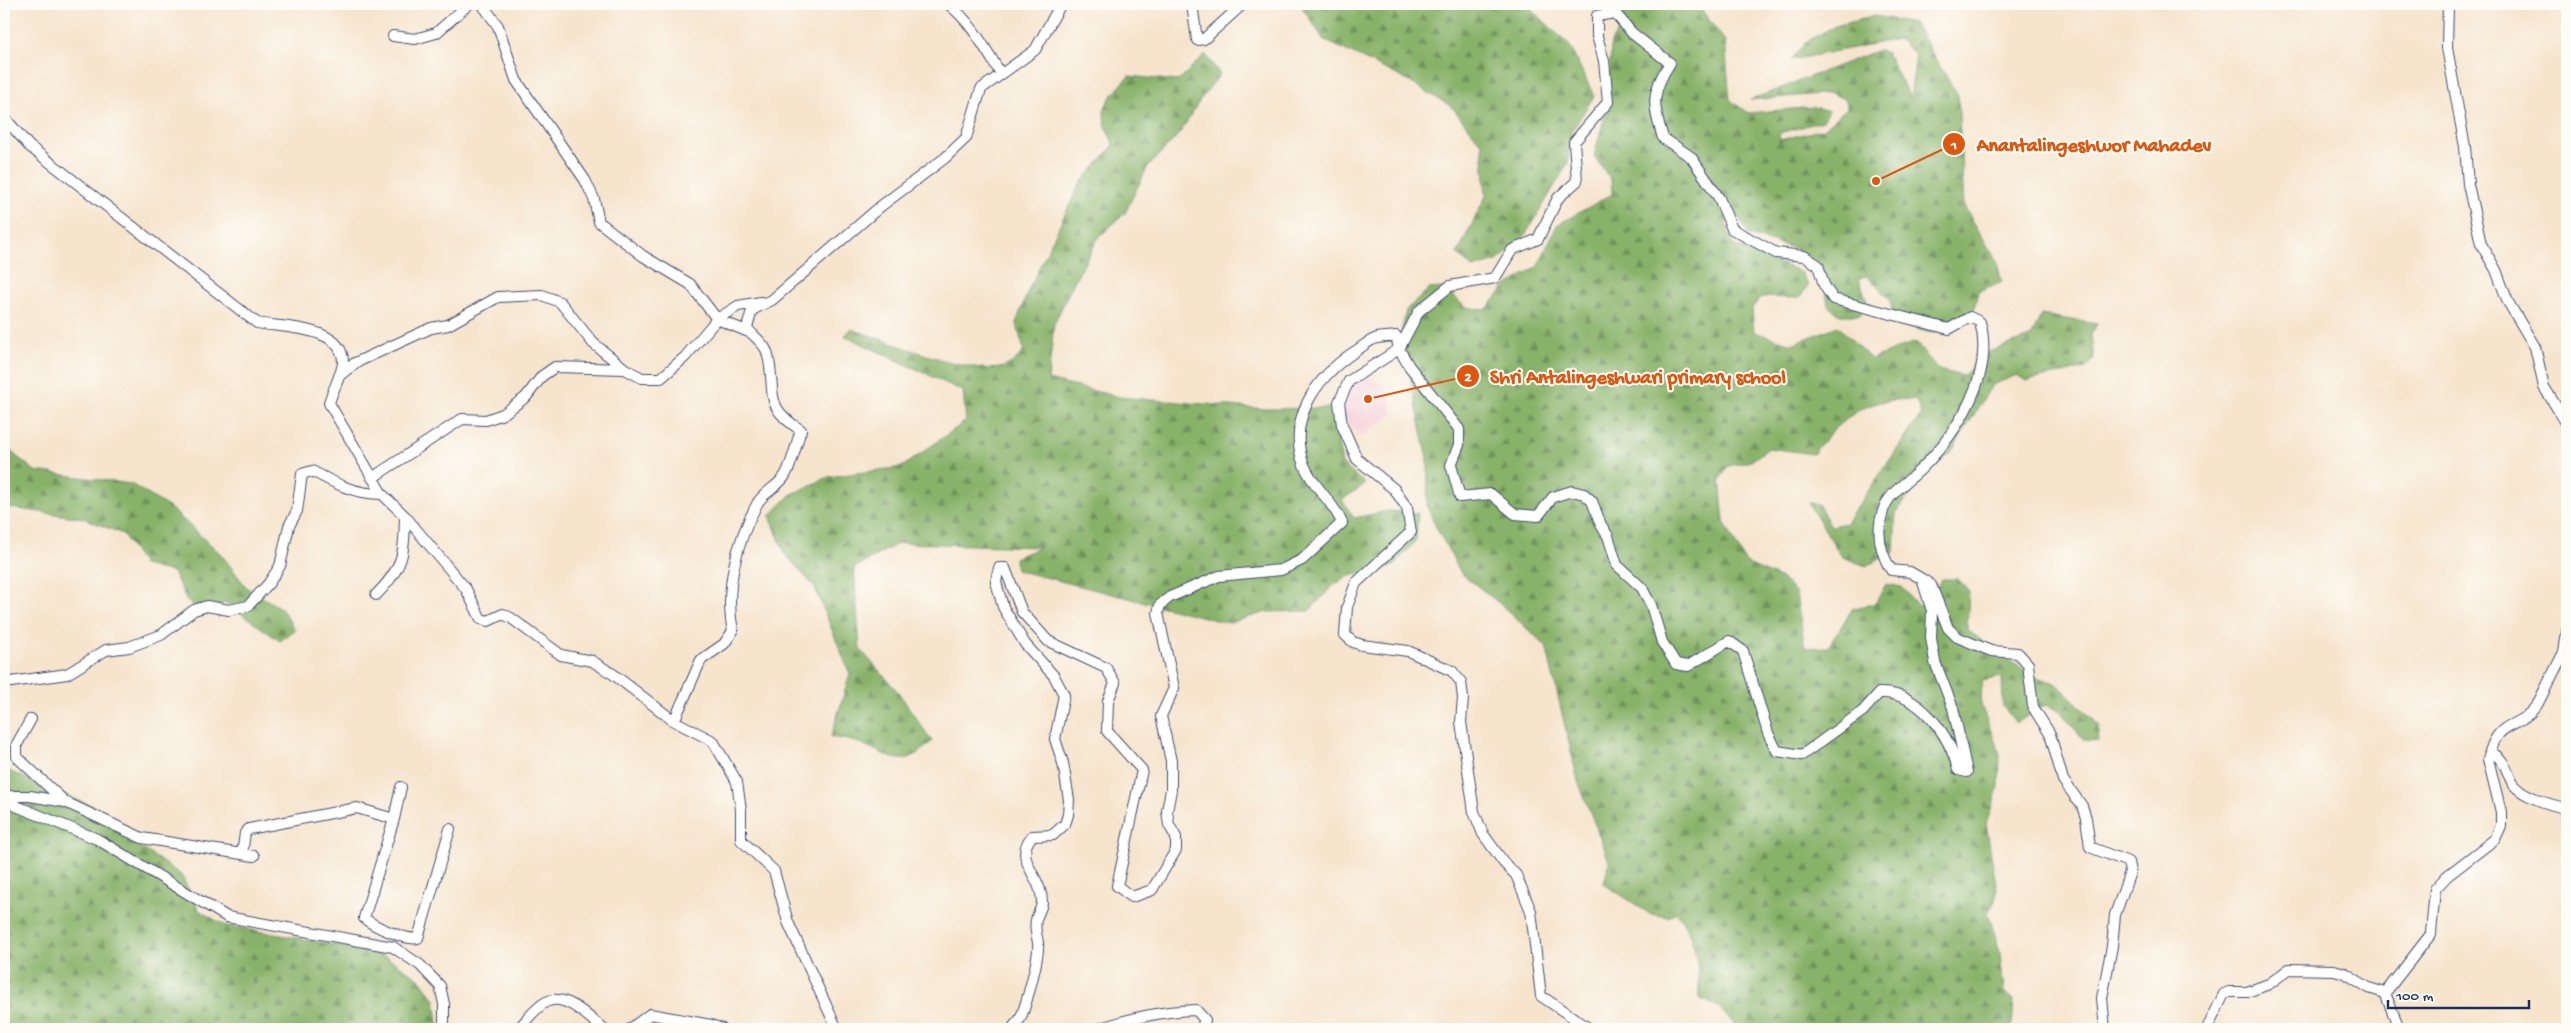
<svg xmlns="http://www.w3.org/2000/svg" width="2571" height="1033" font-family="'Gochi Hand',sans-serif">
<defs>
<pattern id="forest-firs" width="22" height="20" patternUnits="userSpaceOnUse" patternTransform="scale(1.25)"><rect width="22" height="20" fill="#88b269"/><path d="M5 1l3.5 6h-7zM16 11l3.5 6h-7z" fill="#6e915a"/></pattern>
</defs>
<rect width="100%" height="100%" fill="#fdfcf7"/>
<filter id="ink" filterUnits="userSpaceOnUse"><feTurbulence type="fractalNoise" baseFrequency=".02" numOctaves="2"/><feDisplacementMap in="SourceGraphic" scale="10" xChannelSelector="R" yChannelSelector="G"/><feConvolveMatrix kernelMatrix="1 2 1 2 8 2 1 2 1" color-interpolation-filters="sRGB"/></filter>
<filter id="wash" filterUnits="userSpaceOnUse"><feTurbulence type="fractalNoise" baseFrequency=".0096" numOctaves="4" result="noise"/><feDisplacementMap in="SourceGraphic" scale="20" xChannelSelector="R" yChannelSelector="G"/><feGaussianBlur stdDeviation="1.12" result="paint"/><feColorMatrix in="noise" values="0 0 0 0 0 0 0 0 0 0 0 0 0 0 0 0 0 1.4 0 .05"/><feComposite in="paint" operator="in"/></filter>
<g filter="url(#wash)">
<rect width="100%" height="100%" fill="#f6e4cc"/>
<path fill="#f5cfd9" d="M1362,373L1389,387L1393,415L1360,437L1339,411Z
M2567,811V846L2556,813Z"/>
<path fill="url(#forest-firs)" stroke="#527064" d="M1300,4H1526L1570,46L1594,96L1571,133L1568,163L1523,239L1497,261L1473,268L1457,254L1486,196L1482,144L1451,106L1401,77L1324,40Z
M1625,4H1697L1725,41L1730,100L1748,113L1814,107L1829,111L1823,121L1779,133L1780,140L1824,129L1847,108L1846,100L1831,93L1750,100L1879,50L1887,53L1910,98L1916,55L1899,39L1791,60L1807,41L1835,26L1875,16L1914,23L1958,96L1964,206L1996,260L2002,282L1978,291L1973,314C1938,339 1936,337 1896,321L1889,299L1867,276L1859,278L1867,301L1860,315H1840L1828,305L1822,268L1793,248L1749,235L1735,211L1726,223L1733,245L1801,272L1808,285L1800,298L1761,297L1752,309L1754,332L1792,344L1838,326L1871,359L1915,342L1939,370L1963,376L1986,353L2032,336L2041,315L2097,324L2091,335L2094,359L2086,368L2026,381L2017,375L1992,385L1950,454L1926,474L1896,513L1894,552L1866,566L1842,557L1808,503L1818,504L1831,526L1846,523L1921,415L1916,400C1868,396 1841,417 1813,454L1769,448L1751,461L1728,466L1720,479L1724,522L1746,563L1784,580L1796,594L1805,648L1828,647L1853,608L1875,604L1886,584L1902,587L1918,606L1931,598L1942,579H1958L1969,591L1967,630L2033,676L2056,683L2100,726L2098,741L2084,740L2060,711L2046,705L2016,723L2003,706L2002,677L1982,681L1981,705L2000,754L1999,786L1986,823L1997,891L1994,903L1988,912L2000,952L2004,992L2014,1000L2012,1029H1738L1719,1007L1699,998C1699,968 1696,936 1676,912L1669,917L1650,914L1604,884L1609,861L1578,781L1546,646L1499,603L1461,573L1437,529L1427,507L1428,460L1401,334L1406,310L1429,289L1445,288L1465,307L1486,310L1505,287L1538,266L1557,225L1612,194L1611,180L1594,156L1608,104L1611,42L1622,24Z
M1205,54L1220,74L1200,100L1180,133L1147,168L1125,213L1099,237L1075,280L1054,324L1048,380L1119,397L1266,409L1329,408L1336,426L1342,464L1365,484L1342,500L1354,518L1387,511L1418,513L1416,540L1394,566L1349,576L1335,584L1309,611L1267,612L1228,623L1016,570L1015,558L1040,547L899,543L854,568L860,649L898,692L932,741C902,771 895,758 862,744C853,740 841,739 831,737L850,674L814,586L785,554L770,516L790,495L828,477L902,467L966,421L963,391L845,336L851,329C883,339 975,377 1004,367C1014,363 1018,358 1024,350L1016,323L1029,289L1079,185L1114,145C1095,108 1105,104 1129,76L1178,81Z
M4,446L35,471L131,484L170,508L220,553L247,588L282,609L295,630L280,641L225,602L207,615L187,601L173,572L143,565L123,534L83,518L4,507Z
M4,769L97,808L133,842L181,875L200,911L224,925L348,947L386,957L419,978L435,1000L439,1029H4Z"/>
</g>
<g filter="url(#ink)">
<g fill="none" stroke-linecap="round" stroke-linejoin="round">
<g stroke="#3c4a6e" stroke-width="12">
<path id="minor" d="M482,4L498,26L516,80L585,180L594,199L599,222L643,256L690,284L717,319L751,333
M948,4C971,21 986,50 1001,74
M1192,4L1197,40L1204,39L1243,4
M2448,4L2447,48L2465,147L2468,184L2481,244L2496,270L2508,302L2535,347L2544,387L2567,424
M393,36L415,39L436,33L469,4
M4,117L29,146L257,323C280,328 343,325 343,362C343,372 332,391 329,403L382,494L405,516L466,589L481,619L488,621L503,614L511,618L561,655L592,661L613,674L674,721L713,741L737,782L741,810V840L774,871L788,922L837,1029
M339,376L355,363L431,328L448,325L498,297L542,295L560,302L593,343L625,369L642,378H661L685,357L717,319L738,306L761,302
M372,478L462,419L486,420L503,414L526,397L542,376L555,367L625,369
M1922,579L1910,572L1891,570C1880,552 1876,531 1883,511C1888,493 1909,481 1921,469C1957,433 1995,375 1980,322L1970,317L1949,329L1833,299L1824,285L1818,265L1804,256L1776,253L1732,229L1719,198L1691,157L1663,138C1653,106 1650,93 1670,63L1632,33L1615,13L1597,16V36L1604,61L1608,102L1574,142L1577,181L1558,198L1538,239L1512,250L1495,278L1450,286L1419,311L1399,349L1409,366L1459,429V445L1451,465L1460,497L1491,494L1515,514L1538,516L1553,497L1572,491L1584,494L1592,501L1601,525L1608,536L1617,565L1642,588L1651,605L1662,642L1676,664L1688,666L1729,641L1743,651L1768,733L1777,751L1802,755L1863,711L1879,693C1919,691 1950,735 1958,770L1967,772L1953,708L1935,662L1931,638L1932,611L1922,579L1931,585L1948,628L1957,637L1991,651L2018,653L2028,664L2033,707L2050,734L2063,780L2082,806L2086,818L2090,847L2128,862L2130,872L2115,915L2112,946L2102,998L2105,1029
M376,595C404,567 404,554 405,516
M4,683L67,674L106,650L129,647L161,635L194,610L207,606L229,610L248,606L269,583L280,566L289,526L297,511L302,474L312,471C336,484 355,494 382,494
M31,719L17,744V757L65,802
M674,721L701,660L724,644L733,631C724,590 737,541 757,504C763,492 780,486 786,474C793,461 796,444 801,430C760,405 778,390 767,352C765,344 753,336 747,328L752,310L772,300L881,206L945,158L966,138L981,89L1035,50L1061,4
M2490,752C2505,759 2505,768 2512,782C2520,796 2553,806 2567,808
M401,787L394,819L364,918C373,926 407,941 418,938L450,829
M4,796H30L65,802L142,838L254,856
M4,801L97,839L227,917L393,947L420,965L440,986L444,1004V1029
M242,854L245,833L249,829L357,808L394,819
M518,1029C526,1021 536,1007 546,1002C565,992 590,1018 603,1029
M630,1029L650,1014L711,1025L722,1029
M1012,1029C1014,1025 1019,1022 1021,1017C1026,1005 1040,955 1038,943C1037,935 1034,929 1036,920C1037,914 1042,908 1042,902C1042,875 1012,860 1032,836L1053,835L1065,824L1068,815L1069,800L1063,763L1055,739L1064,695L1054,676L1025,644L1003,607L996,582L999,568H1005L1022,612L1048,641L1106,668L1115,683L1108,701L1107,731L1142,770L1117,886L1132,897L1152,890L1176,850V837L1169,825L1167,811L1171,790V761L1161,716L1174,688L1158,613L1160,605L1170,597L1219,576L1281,570L1302,560L1342,523C1333,501 1313,487 1304,465C1286,419 1317,377 1354,352C1361,348 1369,340 1377,338C1383,337 1390,337 1396,336L1399,349L1349,381L1339,402L1342,425L1357,459L1394,489L1407,508L1411,532L1356,583L1347,607L1345,635L1353,642L1362,645L1408,651L1452,671L1461,682L1463,698L1461,722L1474,812L1483,834L1504,863L1516,875L1531,911L1541,996L1590,1029
M1098,1029C1132,1018 1161,1011 1196,1010L1205,1020L1201,1029
M2207,1029L2224,994L2229,992H2247L2269,984L2289,969L2334,970L2345,973L2369,988L2385,993
M2397,1029V1023L2385,993L2431,934L2435,889L2447,876L2495,839L2501,826V812L2488,759C2498,716 2517,732 2537,705L2564,652L2567,631"/>
</g>
<use href="#minor" stroke="#fff" stroke-width="10"/>
</g>
</g>
<path fill="none" stroke="#de5710" stroke-width="2" d="M1876 181L1954 144M1368 399L1468 376"/>
<g fill="#de5710" stroke="#fdfcf7" stroke-width="2">
<circle cx="1876" cy="181" r="5"/>
<circle cx="1368" cy="399" r="5"/>
<circle cx="1954" cy="144" r="12"/>
<circle cx="1468" cy="376" r="12"/>
</g>
<g font-size="15" text-anchor="middle" font-weight="bold" fill="#fff">
<text x="1954" y="149">1</text>
<text x="1468" y="381">2</text>
</g>
<g font-size="20" text-anchor="middle" font-weight="bold" fill="#de5710" stroke="#fdfcf7" stroke-width="4" stroke-linejoin="round" paint-order="stroke">
<text x="2094" y="151">Anantalingeshwor Mahadev</text>
<text x="1638" y="383">Shri Antalingeshwari primary school</text>
</g>
<rect width="2571" height="1033" fill="none" stroke="#fdfcf7" stroke-width="20"/>
<path d="M2388 1000v8h141v-8" fill="none" stroke="#1b2f5e" stroke-width="2.5"/>
<text x="2396" y="1000" font-size="15" fill="#1b2f5e" stroke="#fdfcf7" stroke-width="4" paint-order="stroke">100 m</text>
</svg>
